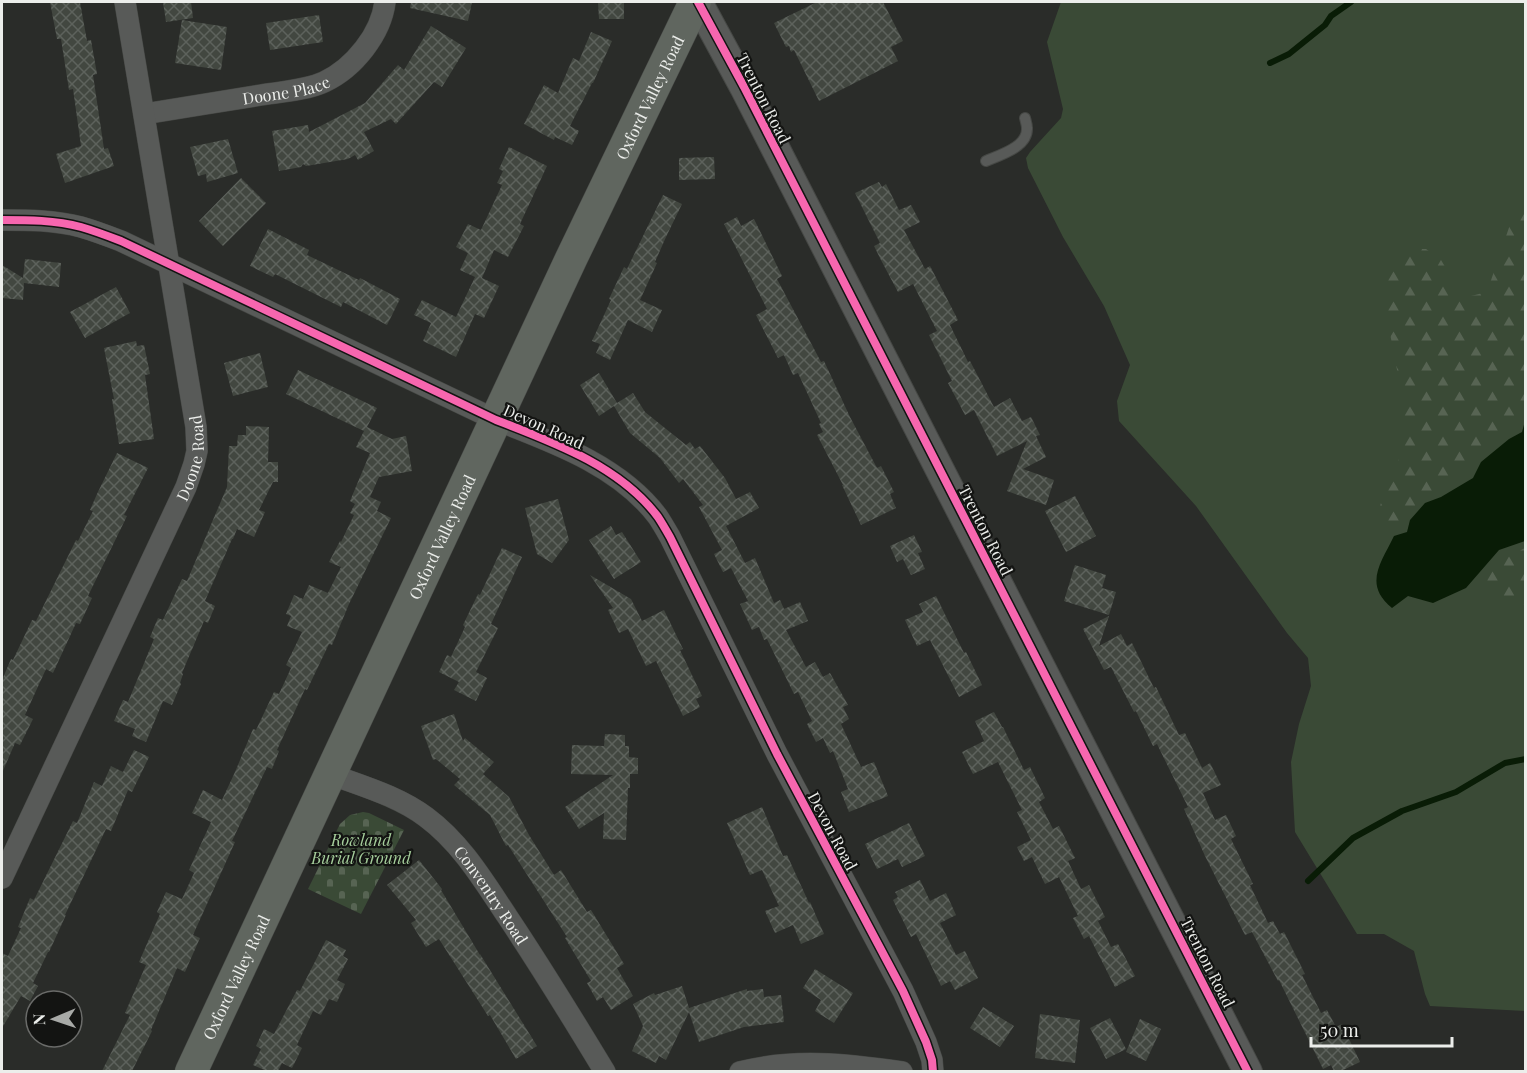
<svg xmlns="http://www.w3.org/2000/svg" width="1527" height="1073" font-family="'Playfair Display',serif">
<defs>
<pattern id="forest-firs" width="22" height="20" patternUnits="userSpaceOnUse" patternTransform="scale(1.5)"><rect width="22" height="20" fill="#3a4a36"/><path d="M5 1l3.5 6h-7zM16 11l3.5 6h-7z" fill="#576453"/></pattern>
<pattern id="cemetery-stones" width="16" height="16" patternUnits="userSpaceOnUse" patternTransform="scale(1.5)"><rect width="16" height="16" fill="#3a4a36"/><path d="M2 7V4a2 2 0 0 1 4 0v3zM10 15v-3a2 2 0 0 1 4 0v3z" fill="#576453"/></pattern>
<pattern id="building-cross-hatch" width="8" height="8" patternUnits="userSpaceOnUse" patternTransform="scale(1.5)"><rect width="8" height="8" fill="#424740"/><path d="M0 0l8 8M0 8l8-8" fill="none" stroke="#5d625c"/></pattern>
</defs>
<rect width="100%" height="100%" fill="#2a2c29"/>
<path fill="#3a4a36" d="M1061,2H1525V1011L1430,1006L1425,994L1414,951L1384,934H1357L1295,832L1291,762L1299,724L1311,686L1308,658L1287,633L1196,506L1119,421L1117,401L1130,365L1104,306L1063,237L1028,168L1026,158L1030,152L1061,118L1063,109L1047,42Z"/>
<path fill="url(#forest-firs)" d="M1525,203L1526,408L1519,423L1511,432L1474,462L1458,480L1431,496L1412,511L1400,529L1389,534L1380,530L1376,518L1387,485L1399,472L1398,452L1401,421L1398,375L1388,323L1387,281L1397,261L1412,249H1426L1441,260L1450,275L1455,291L1471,296L1487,292L1515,210Z
M1525,548V604L1505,609L1491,600L1484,588L1489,573L1507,557Z"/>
<path fill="url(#cemetery-stones)" d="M363,812L369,813L404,830L361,914L308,889L340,824L350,815Z"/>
<path fill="#091c06" d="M1525,421V541L1499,550L1466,588L1433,603L1408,596L1392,608C1363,584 1381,563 1394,536L1407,532L1410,520L1425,503L1441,497L1473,478L1481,462L1509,439L1522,432Z"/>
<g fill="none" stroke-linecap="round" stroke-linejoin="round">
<path stroke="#091c06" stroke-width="6" d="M1270,63L1289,54L1325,25L1331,16L1351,2
M1308,881L1353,838L1402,811L1456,792L1505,763L1526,759"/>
</g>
<path fill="url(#building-cross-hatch)" d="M50,2H80L87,41L91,40L97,74L93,75L104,149L108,148L114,166L65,183L56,154L81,146L73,89L69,90L61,39H57Z
M163,2H191L193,18L166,22Z
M411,2H472L468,21L410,8Z
M598,2H624V19H599Z
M817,2H883L903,41L891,47L898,61L819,101L794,50L791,52L789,46L786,47L774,23Z
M319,15L323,42L270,50L266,23Z
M182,20L227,27L221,70L175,63Z
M431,26L466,48L442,87L434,82L396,124L391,119L364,132L374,151L358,160L355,155L348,159L306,166L303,164L301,167L279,171L272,131L308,125L309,132L365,103L398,65L404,70Z
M591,32L612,41L593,83H592L570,126L579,131L572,145L555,137L554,140L524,124L544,85L558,93L573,58L579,61Z
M228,139L238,173L207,182L206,174L198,176L190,147Z
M509,147L547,166L520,224L524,226L508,257L494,250L482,278L499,286L484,318L475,314L456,357L423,341L431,323L414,315L422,300L456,317L475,277L460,270L468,253L456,247L468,224L481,230L502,185L497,183L503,171L499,169Z
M714,157L715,179L679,180V158Z
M241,178L266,203L223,246L199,221Z
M879,182L882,187L886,184L899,210L911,205L920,222L904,230L925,269L930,266L958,320L950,325L968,362L970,361L994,407L1010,398L1022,421L1031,417L1040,435L1036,436L1046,457L1023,469L1054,480L1046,505L1007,491L1027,441L997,456L974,410L965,415L948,383L952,381L929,335L937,331L913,284L898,292L882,262L874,246L880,243L855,193Z
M663,195L682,204L666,237L655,262L657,263L640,300L662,310L652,332L628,320L610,360L596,353L600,344L592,341L611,300L609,299L624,267L627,269Z
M737,217L741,226L754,219L782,276L777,279L821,362L824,361L850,417L877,468L881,466L894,492L890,494L896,508L861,525L842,485H843L817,435L823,432L819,424L821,423L798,373L793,375L784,355L778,358L756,315L767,309L724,224Z
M268,229L309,250L307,255L359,280L360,278L400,299L387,325L343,302L341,307L275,274L273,277L250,266Z
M25,259L61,263L59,287L24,283L23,300L2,298V265L23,278Z
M116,287L130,313L85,338L70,312Z
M136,341L137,346L144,345L150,374L145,375L154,439L119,444L112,399H114L104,348Z
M260,353L268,387L233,396L224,363Z
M298,370L377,408L367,427L392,439L406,436L412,471L379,477L370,497L381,502L377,511L391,518L349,604L332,645L329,644L307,690L305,689L277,750L279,751L272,769L267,767L232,841L235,842L193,935L200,938L185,972L177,968L151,1030L152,1031L132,1071H102L130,1015L125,1013L146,965L139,962L160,914L157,912L166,892L182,899L194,873L189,870L211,822L192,813L203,790L222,800L235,772L253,729L256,730L274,692L279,694L291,668L286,665L302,632L287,626L291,616L286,614L294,595L303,599L309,585L328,593L341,567L329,562L340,541L341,542L354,515L350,513L355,504L350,501L370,453L356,447L364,431L286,394Z
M599,373L617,403L633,393L645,412L686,445L690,442L695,449L700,446L725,478L736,499L750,492L759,508L726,526L745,563L755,558L774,603L780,600L784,609L800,602L808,621L786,630L806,667L815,662L823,677L830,673L848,705L843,707L849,719L841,724L861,767L874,762L888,796L849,812L841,792L848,789L833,751L830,753L823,738L816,742L807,724L812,721L798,692L794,694L767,639L764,640L759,627L752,630L740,604L748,601L731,568L723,572L714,554L722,550L699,507L703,505L683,479L679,483L660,458L630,433L614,406L599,416L580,385Z
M246,426L269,427L268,462H278V482H273L259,510L265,512L254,537L237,529L233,539H232L205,601L215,606L208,623L204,621L182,673L183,674L180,683L181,684L172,705L163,701L146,742L132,736L135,729L114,721L123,700L128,702L154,639L150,637L158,618L163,620L182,579L187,581L227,487L229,446H237L238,435H246Z
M117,453L148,468L124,515L127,516L88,596L92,598L80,624L76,623L53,673L46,669L25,715L33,719L20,745L15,743L2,773V680L11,659L13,660L32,620L36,621L76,540L78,541L93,511L90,510L97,494Z
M1075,496L1096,536L1066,552L1045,511Z
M558,499L569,540L552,563L537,554L525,508Z
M611,526L616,535L622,532L641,562L614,579L589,540Z
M914,535L922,552L918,553L925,569L911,575L903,559L897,562L890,546Z
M502,548L522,557L491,624L498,628L476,672L487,678L476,701L454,690L459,682L439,672L447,655L451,657L465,627L463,625L478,594L480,595Z
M1075,565L1106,575L1102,588L1116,592L1109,615L1064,601Z
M590,575L631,599L642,621L664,610L683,649L680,650L702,696L696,699L700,707L683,716L656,661L646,666L628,629L619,633L608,610L613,608Z
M936,596L964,653L966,652L982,685L959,697L930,640L917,646L905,620L923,612L919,604Z
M1109,616L1099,646L1121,634L1127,646L1132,643L1154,688L1156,687L1179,735L1185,733L1202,768L1210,763L1221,785L1203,793L1215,820L1226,815L1236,836L1231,839L1253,884L1250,885L1268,923L1273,921L1280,934L1284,932L1305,974L1302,975L1321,1013L1327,1010L1336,1027L1342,1024L1360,1062L1341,1071H1334L1331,1065L1323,1069L1279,980L1278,981L1252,932L1245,935L1205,856L1184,809L1188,807L1157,744L1153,746L1136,711L1134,712L1111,667L1104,670L1083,629Z
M994,712L1002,727H1003L1024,770L1030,767L1045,798L1039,802L1053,829L1059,826L1075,858L1068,861L1081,889L1089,885L1105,917L1098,921L1111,947L1118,944L1135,976L1115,987L1089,936L1084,939L1073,918L1078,916L1059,877L1045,884L1032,857L1024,861L1017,847L1031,840L1017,812L1022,810L998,762L973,774L962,752L984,741L975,721Z
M454,714L463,741L465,738L494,762L483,774L509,797L529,835L554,875L561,870L587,912L591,910L624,964L617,968L633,996L611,1010L603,997L597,1001L587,983L591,981L565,938L567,937L508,845L506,846L490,815L454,785L460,779L436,759L433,760L421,726Z
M605,734L625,735V746H629V757L638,758V774H630V788H628L626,840L603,839L604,813L579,829L565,807L613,775L571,774L572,745L604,746Z
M134,750L149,757L132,792L128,790L111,831L106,829L65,915H66L49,952H48L33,983L38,986L30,1001L21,996L2,1028V953L8,956L21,928L18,927L30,898L34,900L73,821L77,823L94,782L102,786L111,766L123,772Z
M762,807L783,856L787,855L809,903L810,902L824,934L801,944L793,925L775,933L765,911L779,906L762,870L750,875L727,823Z
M909,823L925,856L902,867L898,859L877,869L865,844Z
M419,860L442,889L441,890L480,955V954L537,1046L516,1059L490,1015L488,1016L439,939L426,947L411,923L416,920L387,885Z
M920,880L930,901L946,893L956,915L940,923L956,955L965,951L978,978L955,990L950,981L941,986L916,934L911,937L893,900L898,897L895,892Z
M326,940L346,950L343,956L348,959L337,980L345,984L337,1002L329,999L321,1015L313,1011L297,1045L302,1048L292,1068L282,1063L278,1071H267L253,1065L261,1049L256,1046L264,1029L274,1034L297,990L300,991Z
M815,969L853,993L834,1023L815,1011L821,1000L803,988Z
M682,986L689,1008L747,989V991L763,989L764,997L781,995L784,1022L744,1027L699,1042L689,1012L666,1060L659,1056L656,1063L632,1051L643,1026L633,1004L654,993L655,995Z
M983,1007L1014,1026L1000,1047L970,1028Z
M1040,1014L1080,1020L1075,1063L1035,1058Z
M1110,1018L1126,1049L1106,1059L1090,1028Z
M1140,1019L1161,1029L1146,1061L1126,1052Z"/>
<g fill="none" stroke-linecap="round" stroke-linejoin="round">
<g stroke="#464845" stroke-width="12">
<path id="lane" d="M986,161C1000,155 1028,147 1027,128C1027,125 1026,122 1025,118"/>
</g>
<g stroke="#464845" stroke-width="22">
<g id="street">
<path id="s1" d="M144,114C183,108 222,101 261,95C280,92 307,90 324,82C354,68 381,34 385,2"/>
<path d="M2,220C28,220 55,220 81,227C95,231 108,236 121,241L496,420C553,442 620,466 658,517C662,523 666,530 670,537L777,754L903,991L926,1042L932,1060L933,1072"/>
<path id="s2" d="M330,774C362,786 398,796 426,817C461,843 483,880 507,916C541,967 573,1019 605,1072"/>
<path id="s3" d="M2,878L186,487L194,464L197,451L196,427L125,2"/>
<path d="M740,1072C793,1058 848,1064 902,1072"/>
</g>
</g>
<g stroke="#464845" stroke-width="30">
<path id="secondary" d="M698,2L744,87L1248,1072"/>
</g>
<g stroke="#464845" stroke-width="33">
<g id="primary">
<path id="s4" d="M191,1072L571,259L695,2"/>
</g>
</g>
<use href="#lane" stroke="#585a58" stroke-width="10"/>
<use href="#street" stroke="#585a58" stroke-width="21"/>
<use href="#secondary" stroke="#585a58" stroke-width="28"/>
<use href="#primary" stroke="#60665f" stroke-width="32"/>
<g stroke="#131412" stroke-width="11">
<path id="cycleway" d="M698,2L744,87L1248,1072
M2,220C28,220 55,220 81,227C95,231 108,236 121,241L496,420C553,442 620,466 658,517C662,523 666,530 670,537L777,754L903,991L926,1042L932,1060L933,1072"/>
</g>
<use href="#cycleway" stroke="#f766af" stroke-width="8"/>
</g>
<g text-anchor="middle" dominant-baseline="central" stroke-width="4.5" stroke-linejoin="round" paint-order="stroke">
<g font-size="16" fill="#eceeeb" stroke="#131412">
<text stroke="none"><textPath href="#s1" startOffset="144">Doone Place</textPath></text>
<text stroke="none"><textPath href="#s4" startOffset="1077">Oxford Valley Road</textPath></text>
<text transform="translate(764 98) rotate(63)">Trenton Road</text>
<text transform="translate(544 426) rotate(24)">Devon Road</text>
<text stroke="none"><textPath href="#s3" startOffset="462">Doone Road</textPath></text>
<text transform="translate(986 530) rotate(63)">Trenton Road</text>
<text stroke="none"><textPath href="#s4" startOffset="591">Oxford Valley Road</textPath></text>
<text transform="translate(833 831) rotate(62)">Devon Road</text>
<text stroke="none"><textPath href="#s2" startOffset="208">Conventry Road</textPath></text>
<text transform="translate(1208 962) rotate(63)">Trenton Road</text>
<text stroke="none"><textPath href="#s4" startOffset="105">Oxford Valley Road</textPath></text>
</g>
<g font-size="16" font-style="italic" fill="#a6cf9c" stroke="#131412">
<text x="361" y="839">Rowland<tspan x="361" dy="18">Burial Ground</tspan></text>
</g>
</g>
<rect width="1527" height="1073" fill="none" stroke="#eceeeb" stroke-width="6"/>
<g transform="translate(54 1019) rotate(268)"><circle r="28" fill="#131412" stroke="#6a6b69" stroke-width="1.5"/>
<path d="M0-4.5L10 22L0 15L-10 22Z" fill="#a8aaa7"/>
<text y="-9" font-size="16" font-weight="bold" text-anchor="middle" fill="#eceeeb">N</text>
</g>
<path d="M1311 1037v9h141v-9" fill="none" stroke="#eceeeb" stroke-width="3"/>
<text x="1320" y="1037" font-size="18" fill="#eceeeb" stroke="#131412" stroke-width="4.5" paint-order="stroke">50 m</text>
</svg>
